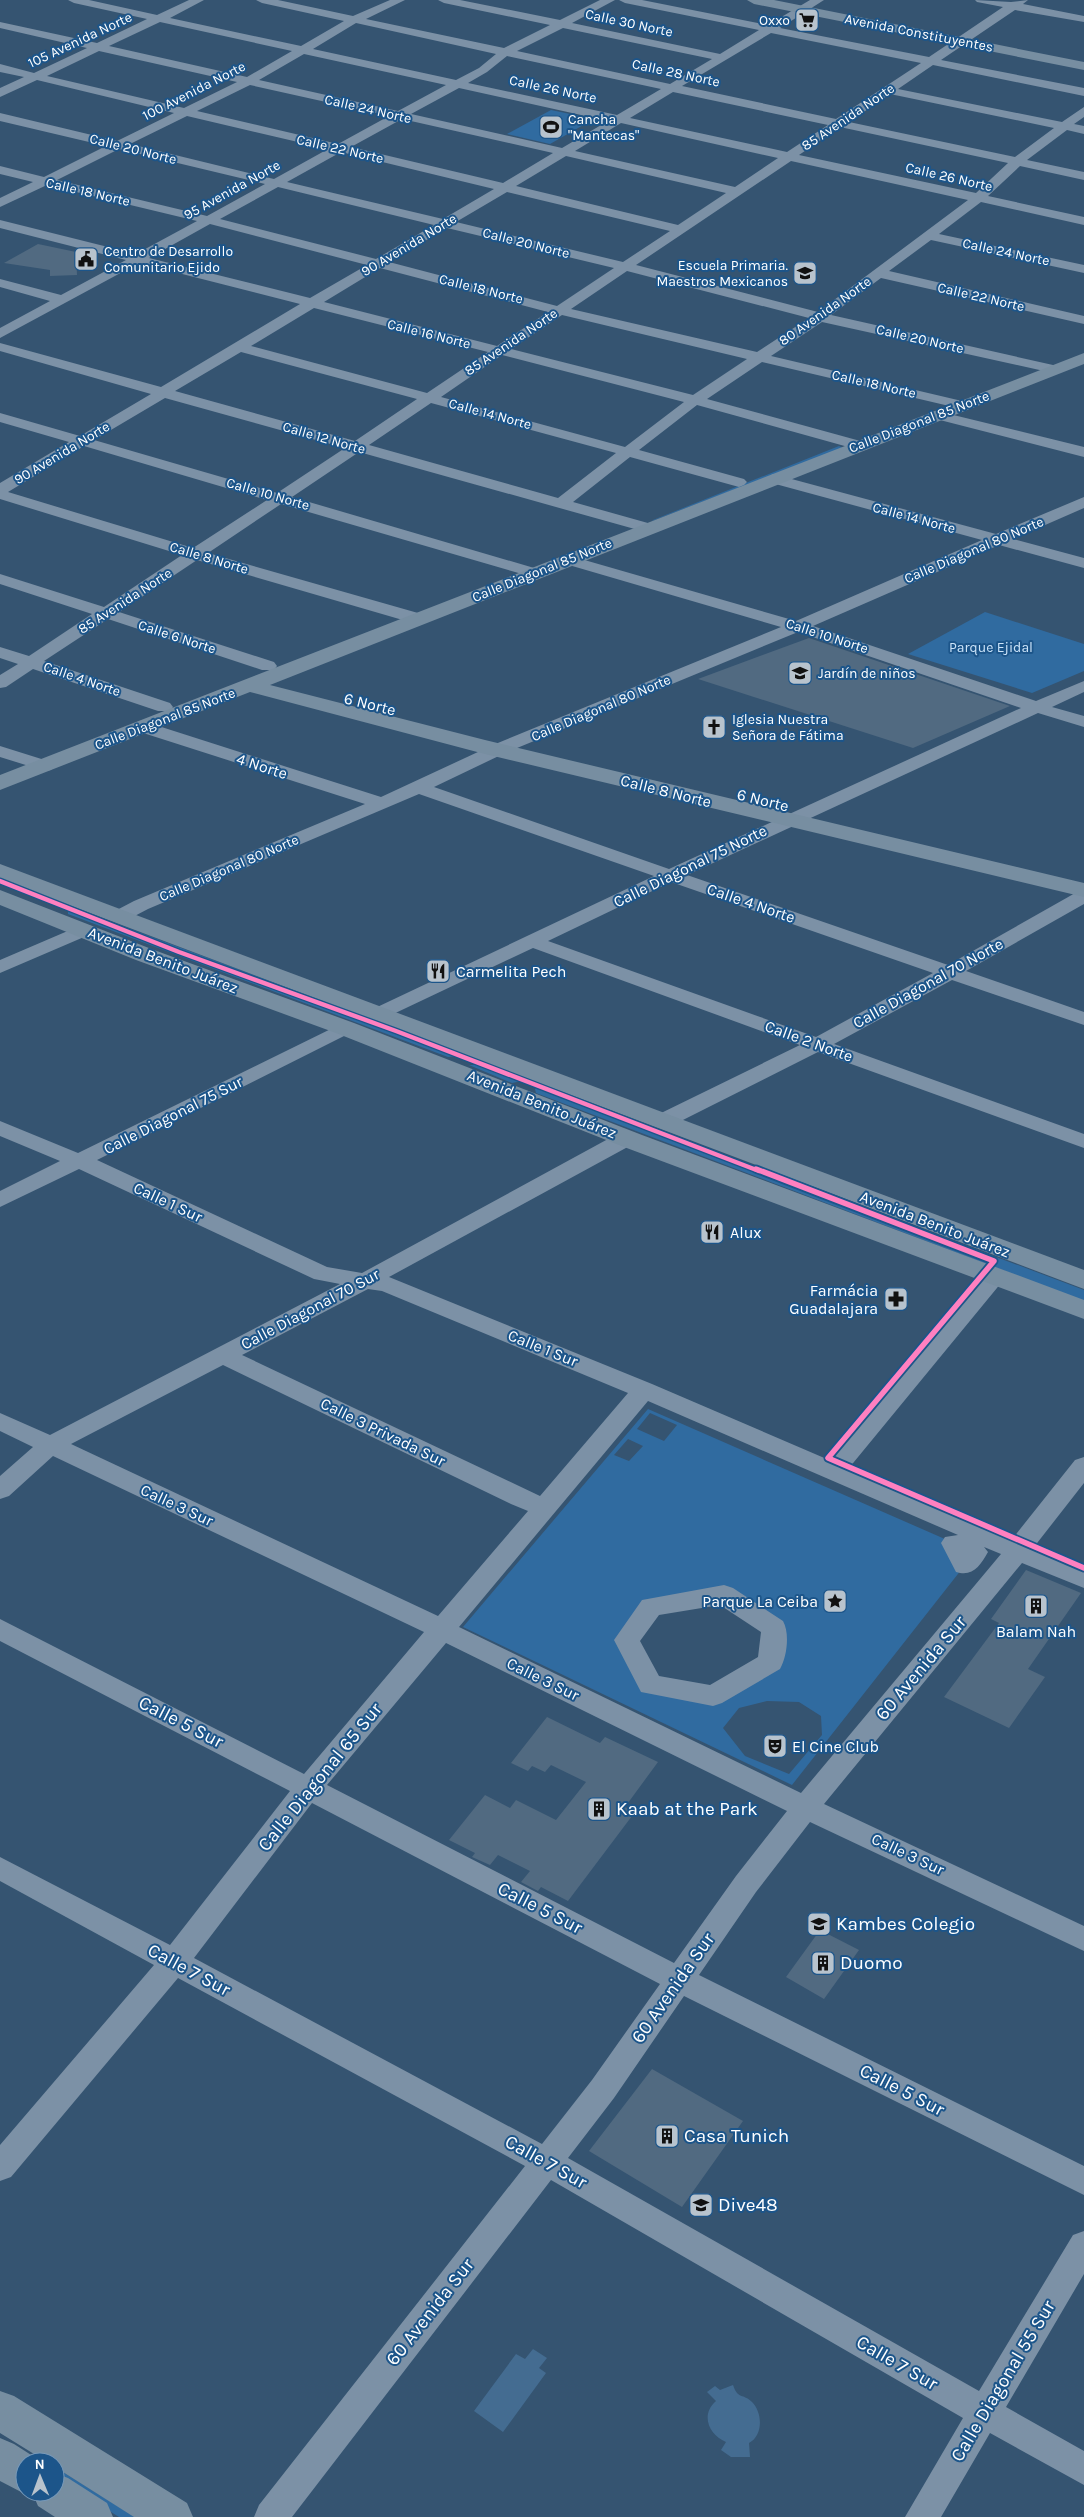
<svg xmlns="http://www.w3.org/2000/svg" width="1084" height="2517" font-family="Karla,sans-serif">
<rect width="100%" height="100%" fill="#355471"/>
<path fill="#306ba0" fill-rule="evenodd" d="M551,110L594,119L550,144L507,134Z
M839,446L843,448L652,521L653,520Z
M985,612L1084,644V671L1032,693L908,654Z
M77,909L454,1050L457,1056L448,1057L68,914V910Z
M477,1059L520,1076L522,1081L512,1083L469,1065H475Z
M537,1087L548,1088L1084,1290V1301L536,1093L535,1089Z
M648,1409L954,1543L965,1565L792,1785L463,1627ZM650,1413L677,1425L664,1441L637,1429ZM628,1439L643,1446L629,1461L614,1455ZM724,1595L774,1628L771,1662L713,1696L650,1685L627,1640L651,1607ZM767,1701L799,1702L821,1716L822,1735L789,1774L745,1756L723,1728L739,1708Z
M55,2467L135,2517H119L55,2477Z"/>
<path fill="#446c91" d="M533,2349L547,2358L539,2368L546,2373L503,2432L474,2411L516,2354L525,2359Z
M733,2385C738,2400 743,2393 752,2402C763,2413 763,2436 749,2443L750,2457H731L721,2450L726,2442C709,2435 700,2415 716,2401L707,2392L715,2386L720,2390Z"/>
<path fill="#516a81" d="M38,244L76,252L77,275L50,276V270L4,263Z
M809,638L1010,706L913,748L698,679Z
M1026,1570L1081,1593L1028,1669L1045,1677L1009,1728L944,1697L999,1623L991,1619Z
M547,1717L600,1743L605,1737L658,1762L625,1807L635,1812L568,1901L541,1887L538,1891L521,1882L530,1871L498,1855L490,1865L472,1857L475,1853L449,1840L485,1795L510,1808L516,1800L556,1820L586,1782L551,1765L545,1772L532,1766L528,1771L511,1763Z
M820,1930L859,1950L824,1999L786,1977Z
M652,2069L743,2121L682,2207L589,2151Z"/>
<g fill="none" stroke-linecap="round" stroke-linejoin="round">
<path fill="#7c91a6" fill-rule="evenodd" d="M68,0H89L157,15L189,0H204L170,18L301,46L344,21L262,3L256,0H278L353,16L390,0H405L366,19L504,48L550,25L444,3L438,0H460L560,20L600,0H615L572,23L720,54L759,30L625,3L619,0H642L768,25L810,0H824L780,28L929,57L1003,7L977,2L975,0L1011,2L1028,0L1023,4L1084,16V22L1015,10L941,60L1084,88V96L933,65L898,89L1062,122L1084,107V117L1074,124L1084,126V134L1067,130L1027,160L1084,172V180L1020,166L988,196L1084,217V225L981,202L939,234L1084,265V273L931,240L889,271L1084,316V324L881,278L831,315L1053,365L1060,369L1053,373L822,322L771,356L962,401L969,405L962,409L762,362L707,399L864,442L867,445L859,450L697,405L639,450L744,479L747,482L744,485L739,487L630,457L573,502L655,525L657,528L649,533L359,452L292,497L541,570L543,573L541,576H529L281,504L208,553L425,615L427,619L425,623H413L197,560L119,612L274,662L277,666L274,670H262L108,619L44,661L170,703L173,707L170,711H158L33,669L6,687L0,688V675L18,664L0,658V647L29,656L92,614L0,584V574L104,607L182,555L0,499V483L69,442L0,422V413L80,436L151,394L0,351V343L161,387L300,304L139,263L0,338V328L50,301L0,287V279L61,295L126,260L0,228V220L136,254L197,221L47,185L0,207V198L33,182L0,174V166L44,177L106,146L0,121V113L117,141L174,113L37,80L0,97V88L24,77L0,72V64L34,73L87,48L0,28V22L97,43L147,19L74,3ZM160,22L292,51L247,77L109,46ZM356,23L496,54L479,68L456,80L313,49ZM563,28L712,59L670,84L517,51ZM771,33L921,63L836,119L682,86ZM99,51L237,82L184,108L47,76ZM304,54L446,85L398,111L259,80ZM507,56L661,89L617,115L468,83L487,72ZM250,85L389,116L338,144L197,111ZM459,88L608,121L562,148L411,114ZM673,92L828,125L787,152L630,118ZM890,94L1054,128L1015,157L849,122ZM187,116L328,149L274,179L130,144ZM402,119L553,153L503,183L351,147ZM621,123L778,158L735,187L575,151ZM840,127L1008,163L976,193L799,155ZM119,149L265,184L207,216L57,180ZM341,152L494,189L443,219L287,182ZM566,156L726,193L678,225L516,186ZM791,161L968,200L818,312L636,265ZM278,187L434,225L376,259L220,219ZM507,192L670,231L623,262L456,222ZM210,224L367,265L310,298L149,258ZM447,228L614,268L557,306L389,262ZM380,268L548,312L497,346L324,302ZM627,271L809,318L757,352L571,309ZM314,308L488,352L427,393L251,346ZM562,315L747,359L693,395L511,349ZM241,352L417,399L355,441L175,391ZM502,355L684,402L625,447L441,397ZM165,398L345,448L277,493L94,440ZM431,403L616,453L558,498L369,445ZM84,446L267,500L193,548L8,492Z
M937,411L1084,447V457L932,418L930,415L932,412Z
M773,474L996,534L1084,497V508L1013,539L1084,558V568L999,545L813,626L1036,701L1084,681V692L1052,707L1084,716V727L1038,713L687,875L948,965L1077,892L1084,890V904L966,971L1084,1012V1025L952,980L834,1044L1084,1134V1148L818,1052L671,1126L663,1128L655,1126L652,1121L655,1116L800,1045L533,948L387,1017L380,1019L373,1017L370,1013L373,1009L654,876L419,794L148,909L127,920H113L110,916L113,912L134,901L365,804L137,731L134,727L137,723H149L381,797L493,745L781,627L562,563L560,560L562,557H574L796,621L982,540L768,482L765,479ZM798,632L1021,708L669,869L434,787L505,753ZM671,882L933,973L816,1037L548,941Z
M0,746L51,762L54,766L51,770L45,771L0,757Z
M84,924L91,926L94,930L91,934L0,973V960Z
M345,1022L352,1024L355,1028L352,1032L97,1160L327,1267L362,1273L619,1133L627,1131L635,1133L638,1138L635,1143L389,1277L652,1384L829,1460L987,1272L995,1270L1003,1272L1006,1277L849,1468L1013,1538L1075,1460L1084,1457V1483L1034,1547L1084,1569V1588L1022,1563L824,1804L1084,1926V1951L810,1822L756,1892L699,1975L1084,2166V2195L684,1996L614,2098L568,2158L979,2391L1073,2235L1084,2231V2274L1006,2407L1084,2451V2485L990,2433L941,2517H905L963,2418L551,2180L292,2517H254L259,2505L525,2166L178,1978L11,2177L0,2181V2145L154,1965L0,1881V1857L170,1945L290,1791L0,1641V1619L304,1774L424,1632L53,1456L9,1496L0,1499V1476L33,1447L0,1431V1413L50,1435L340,1284L314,1279L79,1169L0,1207V1191L60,1161L0,1136V1121L78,1153ZM368,1289L382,1291L628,1393L540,1496L242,1355ZM223,1365L511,1504L528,1511L438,1616L71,1444ZM648,1401L958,1535L945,1537L941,1543L956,1572C973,1577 980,1566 988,1552L984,1547L1001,1554L801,1793L459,1627ZM446,1643L787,1811L736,1876L674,1963L327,1785ZM312,1803L660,1984L592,2080L542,2144L194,1958Z
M724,1585L733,1588L783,1621C790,1633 787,1657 780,1669L722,1703L713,1706L641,1692L614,1640L642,1600ZM720,1605L761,1632L758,1657L710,1685L659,1676L640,1641L659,1615Z"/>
<path fill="#778ea1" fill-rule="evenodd" d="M747,0H774L1084,62V70L754,4Z
M1084,353V364L270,685L485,740L1084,883V897L481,753L250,692L0,790V775Z
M0,864L1084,1270V1289L0,879Z
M0,890L154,950L354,1023L642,1135L1084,1300V1319L624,1147L336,1033L136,960L0,905Z
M0,2391L14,2396L187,2503L193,2517H134L55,2467V2462H47L0,2433Z
M0,2438L14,2444L39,2460L40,2462H25V2492H30L25,2494L0,2481Z
M55,2473L68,2478L107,2503L113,2517H55L38,2506L32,2492H55Z"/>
<g stroke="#1c558a" stroke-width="7">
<path id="cycleway-far1" d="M0,881L179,952L396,1031L759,1171"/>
</g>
<g stroke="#1c558a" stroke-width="9">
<path id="cycleway" d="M756,1169L994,1261L828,1458L1084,1568"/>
</g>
<use href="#cycleway-far1" stroke="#ff80c0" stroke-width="4.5"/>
<use href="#cycleway" stroke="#ff80c0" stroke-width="5.5"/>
</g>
<defs>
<g id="supermarket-square" transform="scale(1.25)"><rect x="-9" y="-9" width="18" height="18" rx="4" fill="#b8c3cd" stroke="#1c558a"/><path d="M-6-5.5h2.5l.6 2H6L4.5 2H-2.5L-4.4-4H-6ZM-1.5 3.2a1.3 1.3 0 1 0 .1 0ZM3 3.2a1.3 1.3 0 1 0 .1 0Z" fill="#111"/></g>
<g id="stadium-square" transform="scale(1.25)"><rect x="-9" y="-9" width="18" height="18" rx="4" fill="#b8c3cd" stroke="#1c558a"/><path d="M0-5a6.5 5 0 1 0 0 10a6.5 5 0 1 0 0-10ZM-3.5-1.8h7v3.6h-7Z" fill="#111"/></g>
<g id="civic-square" transform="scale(1.25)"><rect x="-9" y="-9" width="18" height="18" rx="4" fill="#b8c3cd" stroke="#1c558a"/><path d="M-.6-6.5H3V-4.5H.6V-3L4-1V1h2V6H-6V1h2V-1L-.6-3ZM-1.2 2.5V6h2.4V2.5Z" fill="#111"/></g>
<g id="school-square" transform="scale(1.25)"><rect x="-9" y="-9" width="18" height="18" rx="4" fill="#b8c3cd" stroke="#1c558a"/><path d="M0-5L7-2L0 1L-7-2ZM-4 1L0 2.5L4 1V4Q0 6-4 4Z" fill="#111"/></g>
<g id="church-square" transform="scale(1.25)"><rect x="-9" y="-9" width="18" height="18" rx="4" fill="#b8c3cd" stroke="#1c558a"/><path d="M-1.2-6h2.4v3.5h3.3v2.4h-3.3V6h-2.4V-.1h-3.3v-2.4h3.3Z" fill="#111"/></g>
<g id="restaurant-square" transform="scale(1.25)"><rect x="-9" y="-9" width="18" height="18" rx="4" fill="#b8c3cd" stroke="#1c558a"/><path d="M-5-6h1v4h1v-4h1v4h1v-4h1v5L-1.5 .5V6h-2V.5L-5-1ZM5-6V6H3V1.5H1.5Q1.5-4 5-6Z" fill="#111"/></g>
<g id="pharmacy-square" transform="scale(1.25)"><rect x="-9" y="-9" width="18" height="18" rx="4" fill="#b8c3cd" stroke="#1c558a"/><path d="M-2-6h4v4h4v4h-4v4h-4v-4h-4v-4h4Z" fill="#111"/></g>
<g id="sight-square" transform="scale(1.25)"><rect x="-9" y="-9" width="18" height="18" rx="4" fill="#b8c3cd" stroke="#1c558a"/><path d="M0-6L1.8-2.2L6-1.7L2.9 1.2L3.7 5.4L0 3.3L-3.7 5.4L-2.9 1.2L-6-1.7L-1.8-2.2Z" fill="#111"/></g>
<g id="building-square" transform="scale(1.25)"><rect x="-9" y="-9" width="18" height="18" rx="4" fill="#b8c3cd" stroke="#1c558a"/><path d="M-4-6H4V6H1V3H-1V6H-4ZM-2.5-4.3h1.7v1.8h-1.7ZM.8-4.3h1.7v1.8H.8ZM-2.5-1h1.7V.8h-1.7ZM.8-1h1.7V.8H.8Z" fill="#111"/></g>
<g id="theatre-square" transform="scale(1.25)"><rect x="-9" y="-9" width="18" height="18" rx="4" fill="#b8c3cd" stroke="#1c558a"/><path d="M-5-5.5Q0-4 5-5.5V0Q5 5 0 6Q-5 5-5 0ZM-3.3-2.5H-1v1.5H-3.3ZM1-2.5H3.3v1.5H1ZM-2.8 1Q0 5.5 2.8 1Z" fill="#111"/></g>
</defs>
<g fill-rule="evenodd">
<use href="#supermarket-square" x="807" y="20"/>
<use href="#stadium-square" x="551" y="127"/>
<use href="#civic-square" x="86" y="259"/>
<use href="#school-square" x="805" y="273"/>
<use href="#school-square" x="800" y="673"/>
<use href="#church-square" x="714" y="727"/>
<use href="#restaurant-square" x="438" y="971"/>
<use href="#restaurant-square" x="712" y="1232"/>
<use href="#pharmacy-square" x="896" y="1299"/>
<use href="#sight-square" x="835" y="1601"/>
<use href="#building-square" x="1036" y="1606"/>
<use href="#theatre-square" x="775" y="1746"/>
<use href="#building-square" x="599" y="1809"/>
<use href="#school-square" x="819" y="1924"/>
<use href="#building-square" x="823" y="1963"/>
<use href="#building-square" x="667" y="2136"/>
<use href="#school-square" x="701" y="2205"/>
</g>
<g text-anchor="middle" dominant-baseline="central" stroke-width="4" stroke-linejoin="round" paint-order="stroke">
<g font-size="14" fill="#fff" stroke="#1c558a" text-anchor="start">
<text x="790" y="20" text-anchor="end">Oxxo</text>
<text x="568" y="119">Cancha<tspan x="568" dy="16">"Mantecas"</tspan></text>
<text x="104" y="251">Centro de Desarrollo<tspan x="104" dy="16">Comunitario Ejido</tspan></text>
<text x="788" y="265" text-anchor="end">Escuela Primaria.<tspan x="788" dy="16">Maestros Mexicanos</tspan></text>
<text x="818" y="673">Jardín de niños</text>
<text x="732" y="719">Iglesia Nuestra<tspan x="732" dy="16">Señora de Fátima</tspan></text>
</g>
<g font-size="14" fill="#fff" stroke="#1c558a">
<text transform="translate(629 23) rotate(12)">Calle 30 Norte</text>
<text transform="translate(919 33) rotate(11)">Avenida Constituyentes</text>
<text transform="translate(80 40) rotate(-25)">105 Avenida Norte</text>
<text transform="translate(676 73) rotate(12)">Calle 28 Norte</text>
<text transform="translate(553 89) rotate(12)">Calle 26 Norte</text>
<text transform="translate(194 91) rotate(-27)">100 Avenida Norte</text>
<text transform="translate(368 109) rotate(13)">Calle 24 Norte</text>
<text transform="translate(848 117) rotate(-34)">85 Avenida Norte</text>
<text transform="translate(133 149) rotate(14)">Calle 20 Norte</text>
<text transform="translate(340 149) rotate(13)">Calle 22 Norte</text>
<text transform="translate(949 177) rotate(13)">Calle 26 Norte</text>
<text transform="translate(232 190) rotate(-29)">95 Avenida Norte</text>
<text transform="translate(88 192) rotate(13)">Calle 18 Norte</text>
<text transform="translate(526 243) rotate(14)">Calle 20 Norte</text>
<text transform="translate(409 245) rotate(-31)">90 Avenida Norte</text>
<text transform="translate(1006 252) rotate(12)">Calle 24 Norte</text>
<text transform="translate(481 289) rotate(14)">Calle 18 Norte</text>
<text transform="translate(981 297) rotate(13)">Calle 22 Norte</text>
<text transform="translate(825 311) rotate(-35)">80 Avenida Norte</text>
<text transform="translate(429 334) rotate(14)">Calle 16 Norte</text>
<text transform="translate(920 339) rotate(13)">Calle 20 Norte</text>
<text transform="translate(511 342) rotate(-34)">85 Avenida Norte</text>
<text transform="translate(874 384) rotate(13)">Calle 18 Norte</text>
<text transform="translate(490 414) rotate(15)">Calle 14 Norte</text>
<text transform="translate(919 422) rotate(-21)">Calle Diagonal 85 Norte</text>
<text transform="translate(324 438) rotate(16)">Calle 12 Norte</text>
<text transform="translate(62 453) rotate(-31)">90 Avenida Norte</text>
<text transform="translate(268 494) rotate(16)">Calle 10 Norte</text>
<text transform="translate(914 518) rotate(15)">Calle 14 Norte</text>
<text transform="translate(974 550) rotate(-23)">Calle Diagonal 80 Norte</text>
<text transform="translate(209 558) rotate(17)">Calle 8 Norte</text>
<text transform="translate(542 570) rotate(-22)">Calle Diagonal 85 Norte</text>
<text transform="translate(125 601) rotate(-33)">85 Avenida Norte</text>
<text transform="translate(827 636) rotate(18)">Calle 10 Norte</text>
<text transform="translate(177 637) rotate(18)">Calle 6 Norte</text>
<text transform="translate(82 679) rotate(19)">Calle 4 Norte</text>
<text transform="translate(601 708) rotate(-23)">Calle Diagonal 80 Norte</text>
<text transform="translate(165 719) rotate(-21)">Calle Diagonal 85 Norte</text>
<text transform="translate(229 868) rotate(-23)">Calle Diagonal 80 Norte</text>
</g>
<g font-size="14" fill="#cce4f9" stroke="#1c558a">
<text x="991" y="647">Parque Ejidal</text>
</g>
<g font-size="16" fill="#fff" stroke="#1c558a">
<text transform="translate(370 704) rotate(14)">6 Norte</text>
<text transform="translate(262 766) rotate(18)">4 Norte</text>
<text transform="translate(666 791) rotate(14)">Calle 8 Norte</text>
<text transform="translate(763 800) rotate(14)">6 Norte</text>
<text transform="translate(690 866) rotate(-26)">Calle Diagonal 75 Norte</text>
<text transform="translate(751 903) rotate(19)">Calle 4 Norte</text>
<text transform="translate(163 960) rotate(21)">Avenida Benito Juárez</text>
<text transform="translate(928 983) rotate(-29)">Calle Diagonal 70 Norte</text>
<text transform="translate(809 1041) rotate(20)">Calle 2 Norte</text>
<text transform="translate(542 1104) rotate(22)">Avenida Benito Juárez</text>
<text transform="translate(173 1115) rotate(-27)">Calle Diagonal 75 Sur</text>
<text transform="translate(168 1202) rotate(25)">Calle 1 Sur</text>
<text transform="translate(935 1224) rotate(21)">Avenida Benito Juárez</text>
<text transform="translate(310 1309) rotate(-28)">Calle Diagonal 70 Sur</text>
<text transform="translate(543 1348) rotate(22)">Calle 1 Sur</text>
<text transform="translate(383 1432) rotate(26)">Calle 3 Privada Sur</text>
<text transform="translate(177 1505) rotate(25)">Calle 3 Sur</text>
<text transform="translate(543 1679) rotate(26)">Calle 3 Sur</text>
<text transform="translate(908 1854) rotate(25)">Calle 3 Sur</text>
</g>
<g font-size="16" fill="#fff" stroke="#1c558a" text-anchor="start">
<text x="456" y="971">Carmelita Pech</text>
<text x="730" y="1232">Alux</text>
<text x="878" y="1290" text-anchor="end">Farmácia<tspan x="878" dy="18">Guadalajara</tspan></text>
<text x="818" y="1601" text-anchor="end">Parque La Ceiba</text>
<text x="1036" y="1631" text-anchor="middle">Balam Nah</text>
<text x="792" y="1746">El Cine Club</text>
</g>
<g font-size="19" fill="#fff" stroke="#1c558a">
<text transform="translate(921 1668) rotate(-50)">60 Avenida Sur</text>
<text transform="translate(181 1722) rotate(27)">Calle 5 Sur</text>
<text transform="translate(320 1777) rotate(-51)">Calle Diagonal 65 Sur</text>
<text transform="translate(540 1908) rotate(27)">Calle 5 Sur</text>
<text transform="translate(189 1970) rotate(28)">Calle 7 Sur</text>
<text transform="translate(673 1988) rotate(-55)">60 Avenida Sur</text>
<text transform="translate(902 2090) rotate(27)">Calle 5 Sur</text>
<text transform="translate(546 2162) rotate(29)">Calle 7 Sur</text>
<text transform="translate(430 2312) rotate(-52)">60 Avenida Sur</text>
<text transform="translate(897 2363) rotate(30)">Calle 7 Sur</text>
<text transform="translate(1003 2381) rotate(-59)">Calle Diagonal 55 Sur</text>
</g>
<g font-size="19" fill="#fff" stroke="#1c558a" text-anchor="start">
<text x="616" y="1809">Kaab at the Park</text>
<text x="836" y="1924">Kambes Colegio</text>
<text x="840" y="1963">Duomo</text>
<text x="684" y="2136">Casa Tunich</text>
<text x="718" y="2205">Dive48</text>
</g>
</g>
<g transform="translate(40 2477) rotate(359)"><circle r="24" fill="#1c558a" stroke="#7799b9"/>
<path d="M0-4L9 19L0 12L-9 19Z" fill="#b8c3cd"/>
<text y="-8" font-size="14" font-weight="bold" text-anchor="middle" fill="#ffffff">N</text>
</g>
</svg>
